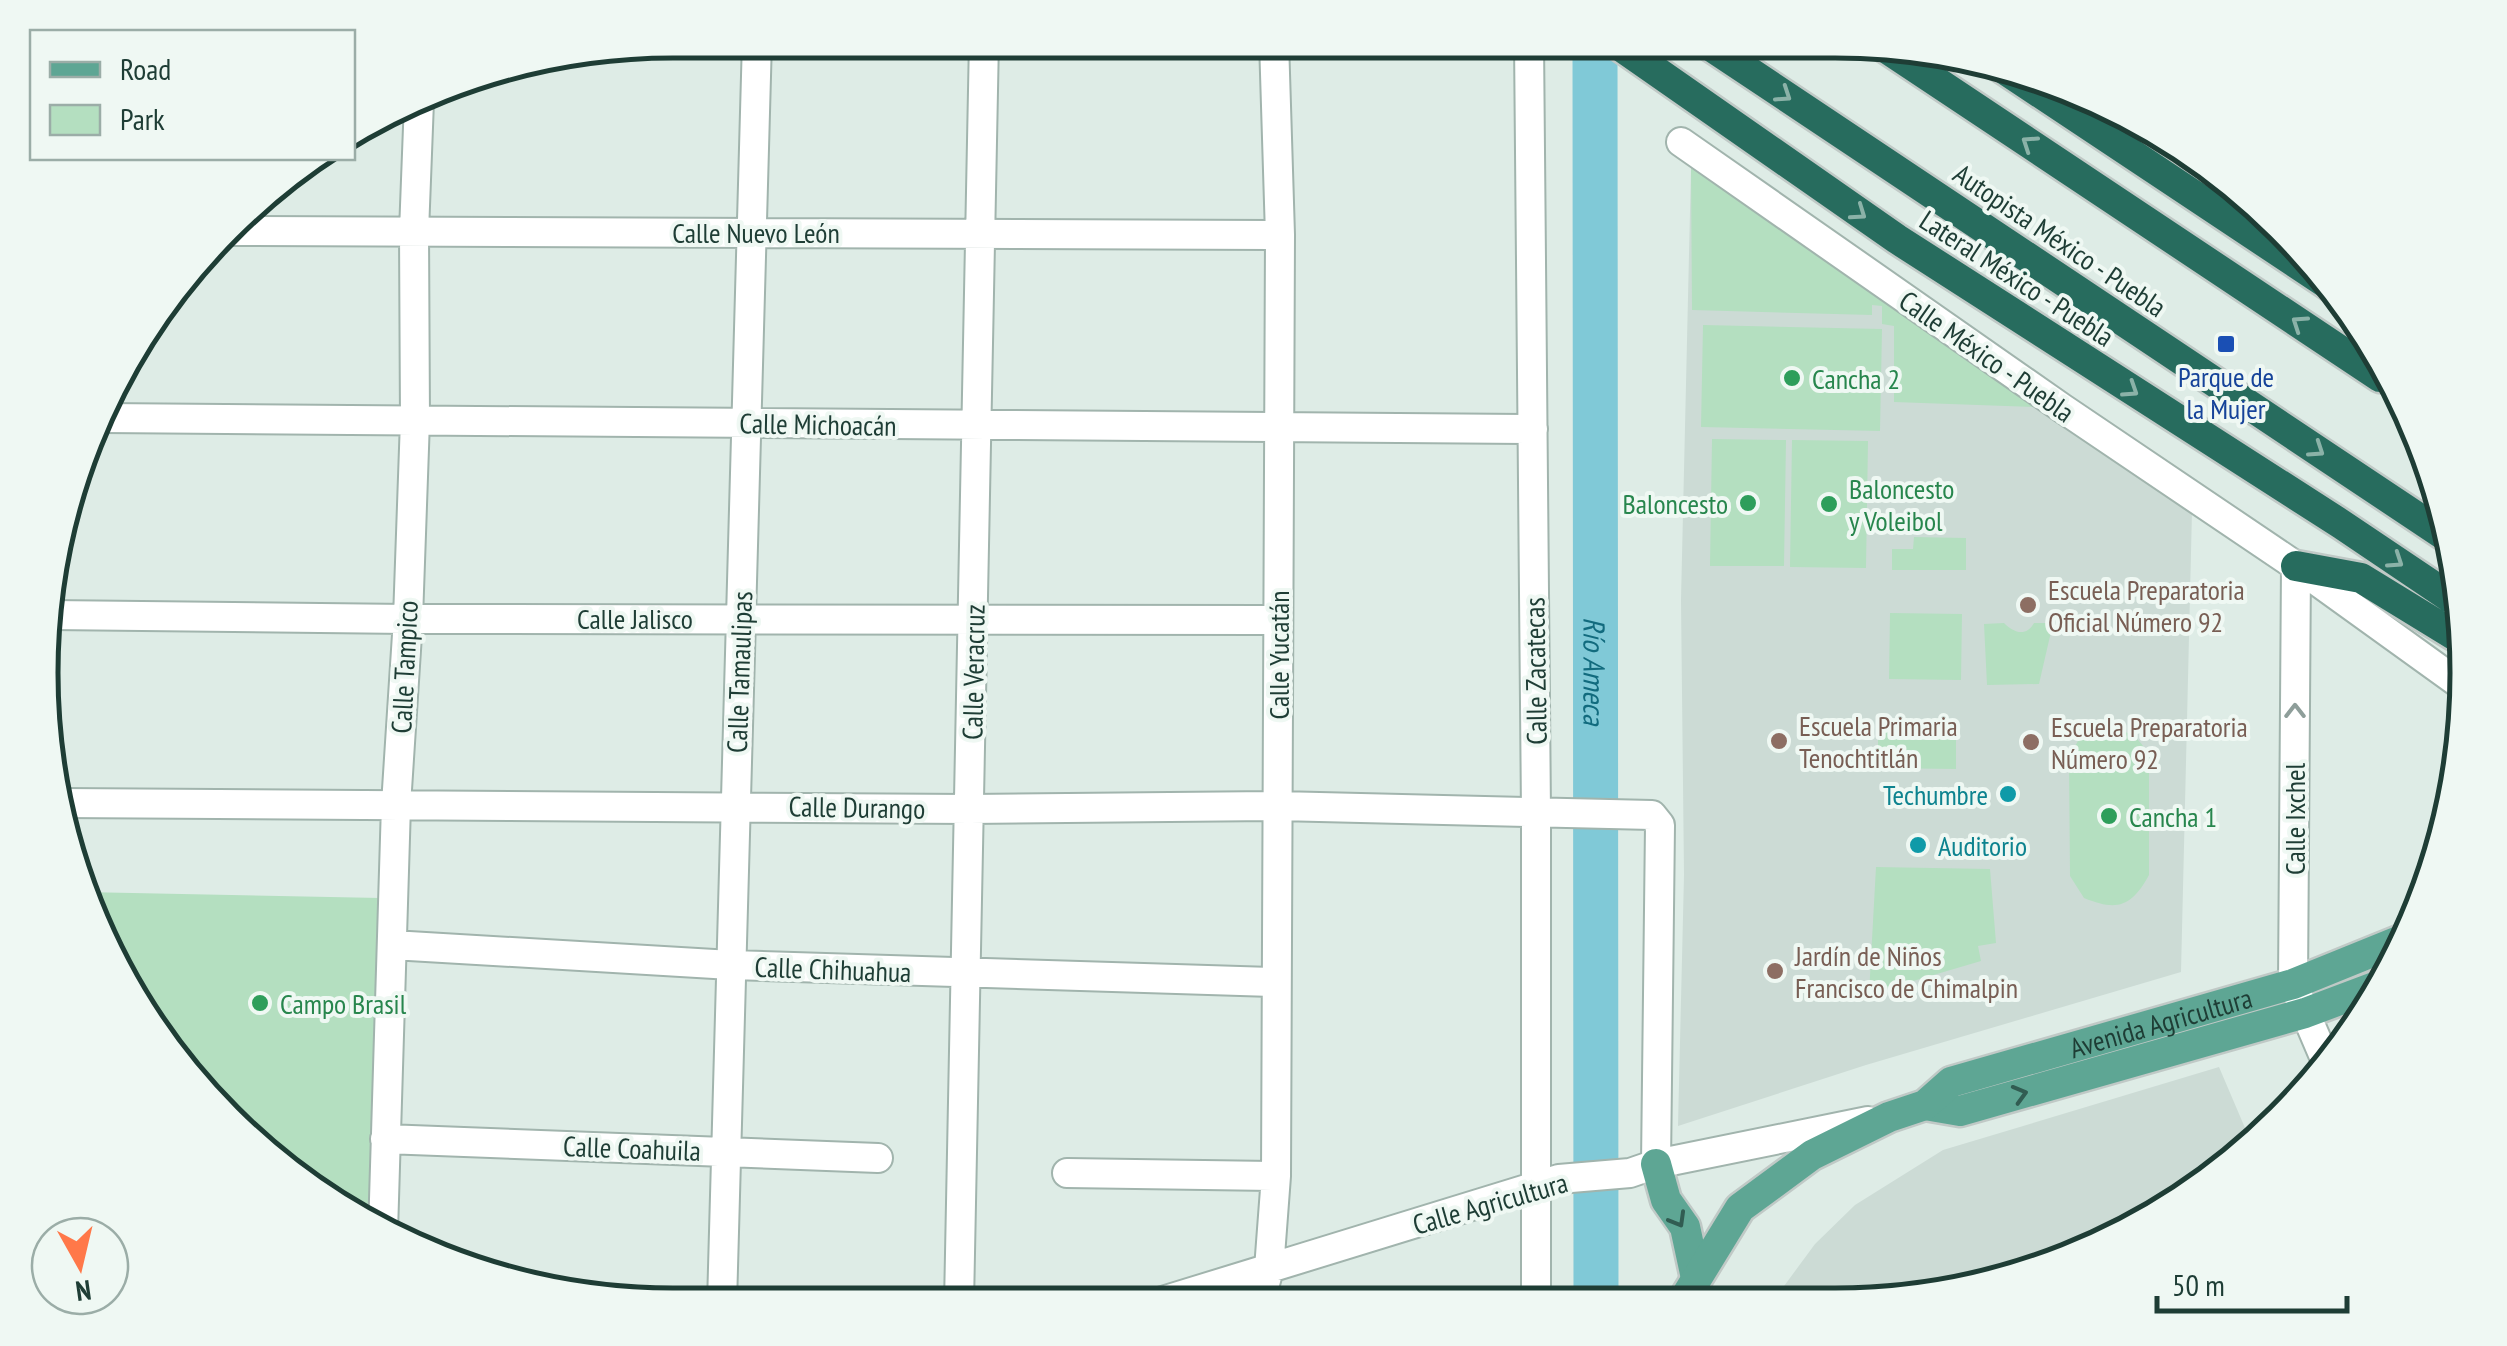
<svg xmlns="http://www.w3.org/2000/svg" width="2507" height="1346" font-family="'PT Sans Narrow',sans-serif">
<rect width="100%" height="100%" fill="#deece6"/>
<path fill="#ccdbd5" d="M1691,168L2192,511L2181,972L1866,1065L1678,1126L1684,875L1681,600Z
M2219,1067L2251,1142L2186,1199L2076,1258L1916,1301H1773L1815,1244L1855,1205L1943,1150Z"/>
<path fill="#b4dfc0" d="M1691,168L2037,407L1894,402V326L1882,324V306L1872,305V315L1692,310Z
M1703,325L1882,329L1880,431L1701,427Z
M1712,439L1786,440L1784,566H1710Z
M1792,440L1868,441L1866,568L1790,567Z
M1914,537L1966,538V570H1892V549H1913Z
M1890,613L1962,614L1961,680L1889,679Z
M2004,623C2014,633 2026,637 2034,623H2053L2039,684L1987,685L1984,624Z
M2107,727C2129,731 2139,736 2149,756V875C2132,906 2118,912 2084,898L2070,876L2069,758L2081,735Z
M1878,731L1956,732V769L1878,768Z
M1876,867L1990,869L1996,943L1978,946L1981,961L1869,994Z
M83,892L381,898L369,1227L357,1221L197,1091L88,916Z"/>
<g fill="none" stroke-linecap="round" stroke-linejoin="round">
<path stroke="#80c9d7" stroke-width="45" id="s1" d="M1595,41L1596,1302"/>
<g stroke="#a1b4ad" stroke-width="32">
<path id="minor" d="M1206,41L1530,44
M1529,41L1536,813V1302
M1681,142L2062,408L2296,566L2457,682
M232,231L1280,235
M103,418L1533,429
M2296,566L2293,984L2328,1066
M51,615L408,619L1278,620
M62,803L970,809L1278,806L1652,815L1660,825L1656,1164
M392,945L731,965L1275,982
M385,1139L878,1158
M1067,1173L1276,1176
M383,1232L396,805L408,619L415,420L414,232L419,101
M1156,1303L1559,1179L1630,1173L1656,1164L1868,1121
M1260,1303L1269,1269L1276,1176L1280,235L1274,41
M696,1304L722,1302L806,1304
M722,1304L757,40
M959,1304L984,40"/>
</g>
<g stroke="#c0c9c6" stroke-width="35">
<g id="major">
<path d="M1925,1105L1960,1111L2305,1013L2385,983"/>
<path d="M1656,1164L1666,1200L1685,1227L1696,1278"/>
<path id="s2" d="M1683,1301L1740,1208L1812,1155L1889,1117L1925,1105L1951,1082L2293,984L2399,941"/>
</g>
</g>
<g stroke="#c0c9c6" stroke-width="35">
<path id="highway" d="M1613,41L1897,239L2341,524L2451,598
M1703,41L2447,537
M1877,42L2380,377
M1992,61L2338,291
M2296,566L2361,578L2454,635"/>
</g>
<use href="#minor" stroke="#fff" stroke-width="28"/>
<use href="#major" stroke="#5ea694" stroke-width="30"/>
<use href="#highway" stroke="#276c5e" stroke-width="30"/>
</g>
<defs><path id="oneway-chevron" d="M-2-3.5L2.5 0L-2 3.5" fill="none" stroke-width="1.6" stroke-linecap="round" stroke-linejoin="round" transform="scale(2.5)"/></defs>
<g stroke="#8bb2a8">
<use href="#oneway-chevron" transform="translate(1784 95) rotate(34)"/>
<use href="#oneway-chevron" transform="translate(2029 143) rotate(-146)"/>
<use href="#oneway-chevron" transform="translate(1859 213) rotate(35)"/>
<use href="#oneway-chevron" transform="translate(2299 323) rotate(-146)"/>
<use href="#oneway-chevron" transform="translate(2131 390) rotate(33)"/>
<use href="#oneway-chevron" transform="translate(2317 450) rotate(34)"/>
<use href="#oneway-chevron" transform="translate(2396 561) rotate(34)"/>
</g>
<use stroke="#8e9e9a" href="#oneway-chevron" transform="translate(2295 711) rotate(-90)"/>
<g stroke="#315c52">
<use href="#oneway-chevron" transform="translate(2020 1094) rotate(-16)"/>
<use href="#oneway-chevron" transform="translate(1678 1220) rotate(60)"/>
</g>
<rect fill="#1a4fb4" stroke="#eff8f3" stroke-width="4" x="2216" y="334" width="20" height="20" rx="5"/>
<g fill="#2e9e5b" stroke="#eff8f3" stroke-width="4">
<circle cx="1792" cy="378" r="10"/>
<circle cx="1748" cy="503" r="10"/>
<circle cx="1829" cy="504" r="10"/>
<circle cx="2109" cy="816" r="10"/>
<circle cx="260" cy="1003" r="10"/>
</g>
<g fill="#8d6e63" stroke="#eff8f3" stroke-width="4">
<circle cx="2028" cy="605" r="10"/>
<circle cx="1779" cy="741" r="10"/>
<circle cx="2031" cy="742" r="10"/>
<circle cx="1775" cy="971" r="10"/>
</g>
<g fill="#0f9aa8" stroke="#eff8f3" stroke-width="4">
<circle cx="2008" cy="794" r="10"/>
<circle cx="1918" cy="845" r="10"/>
</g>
<g text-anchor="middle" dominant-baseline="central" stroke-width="8" stroke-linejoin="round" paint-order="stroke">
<g font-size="28" fill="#1e3d35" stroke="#eff8f3">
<text x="756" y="232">Calle Nuevo León</text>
<text transform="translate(2060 240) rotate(34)">Autopista México - Puebla</text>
<text transform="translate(2017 278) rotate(33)">Lateral México - Puebla</text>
<text transform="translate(1987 356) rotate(35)">Calle México - Puebla</text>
<text transform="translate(818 424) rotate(1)">Calle Michoacán</text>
<text x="635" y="618">Calle Jalisco</text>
<text transform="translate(1278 655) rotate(-90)">Calle Yucatán</text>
<text transform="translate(404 667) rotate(-87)">Calle Tampico</text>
<text transform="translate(1535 671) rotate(-91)">Calle Zacatecas</text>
<text transform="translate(739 672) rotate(-88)">Calle Tamaulipas</text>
<text transform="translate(973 672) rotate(-89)">Calle Veracruz</text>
<text transform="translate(857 807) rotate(1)">Calle Durango</text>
<text transform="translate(2294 819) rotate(-90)">Calle Ixchel</text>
<text transform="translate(833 969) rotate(2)">Calle Chihuahua</text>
<text stroke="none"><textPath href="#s2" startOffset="575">Avenida Agricultura</textPath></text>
<text transform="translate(632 1148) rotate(2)">Calle Coahuila</text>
<text transform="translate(1490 1203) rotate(-16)">Calle Agricultura</text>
</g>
<g font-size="28" fill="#164399" stroke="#eff8f3">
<text x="2226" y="376">Parque de<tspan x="2226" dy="32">la Mujer</tspan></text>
</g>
<g font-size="28" fill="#27864d" stroke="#eff8f3" text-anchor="start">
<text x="1812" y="378">Cancha 2</text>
<text x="1849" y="488">Baloncesto<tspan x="1849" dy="32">y Voleibol</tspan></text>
<text x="1728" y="503" text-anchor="end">Baloncesto</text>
<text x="2129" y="816">Cancha 1</text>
<text x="280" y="1003">Campo Brasil</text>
</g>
<g font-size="28" fill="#785e54" stroke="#eff8f3" text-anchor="start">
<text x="2048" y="589">Escuela Preparatoria<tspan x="2048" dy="32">Oficial Número 92</tspan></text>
<text x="1799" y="725">Escuela Primaria<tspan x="1799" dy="32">Tenochtitlán</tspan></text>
<text x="2051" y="726">Escuela Preparatoria<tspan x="2051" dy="32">Número 92</tspan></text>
<text x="1795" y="955">Jardín de Niños<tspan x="1795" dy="32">Francisco de Chimalpin</tspan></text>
</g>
<g font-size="28" fill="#0d838f" stroke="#eff8f3" text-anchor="end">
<text x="1988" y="794">Techumbre</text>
<text x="1938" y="845" text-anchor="start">Auditorio</text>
</g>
<g font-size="30" font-style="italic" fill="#126b7e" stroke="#eff8f3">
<text stroke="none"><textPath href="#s1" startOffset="630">Río Ameca</textPath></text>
</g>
</g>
<path d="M0 0H2507V1346H0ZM673 58H1835A615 615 0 0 1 2450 673V673A615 615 0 0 1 1835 1288H673A615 615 0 0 1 58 673V673A615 615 0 0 1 673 58Z" fill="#eff8f3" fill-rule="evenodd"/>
<path fill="none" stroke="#1e3d35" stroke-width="5" d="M673 58H1835A615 615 0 0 1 2450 673V673A615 615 0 0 1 1835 1288H673A615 615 0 0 1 58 673V673A615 615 0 0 1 673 58Z"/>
<rect x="30" y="30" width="325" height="130" fill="#eff8f3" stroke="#9bada7" stroke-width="2.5"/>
<rect x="50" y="62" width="50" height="15" fill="#5ea694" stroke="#9bada7" stroke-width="2.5"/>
<text x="120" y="80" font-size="30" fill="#1e3d35">Road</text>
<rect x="50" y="105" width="50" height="30" fill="#b4dfc0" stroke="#9bada7" stroke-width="2.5"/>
<text x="120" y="130" font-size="30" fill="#1e3d35">Park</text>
<g transform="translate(80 1266) rotate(172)"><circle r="48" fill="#eff8f3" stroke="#9bada7" stroke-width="2.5"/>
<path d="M0-8L18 38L0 25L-18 38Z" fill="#ff7849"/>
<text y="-15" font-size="28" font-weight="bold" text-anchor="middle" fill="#1e3d35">N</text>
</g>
<path d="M2157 1296v15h190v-15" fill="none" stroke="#1e3d35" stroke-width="5"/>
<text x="2172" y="1296" font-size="30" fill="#1e3d35" stroke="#eff8f3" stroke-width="8" paint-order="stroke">50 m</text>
</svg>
